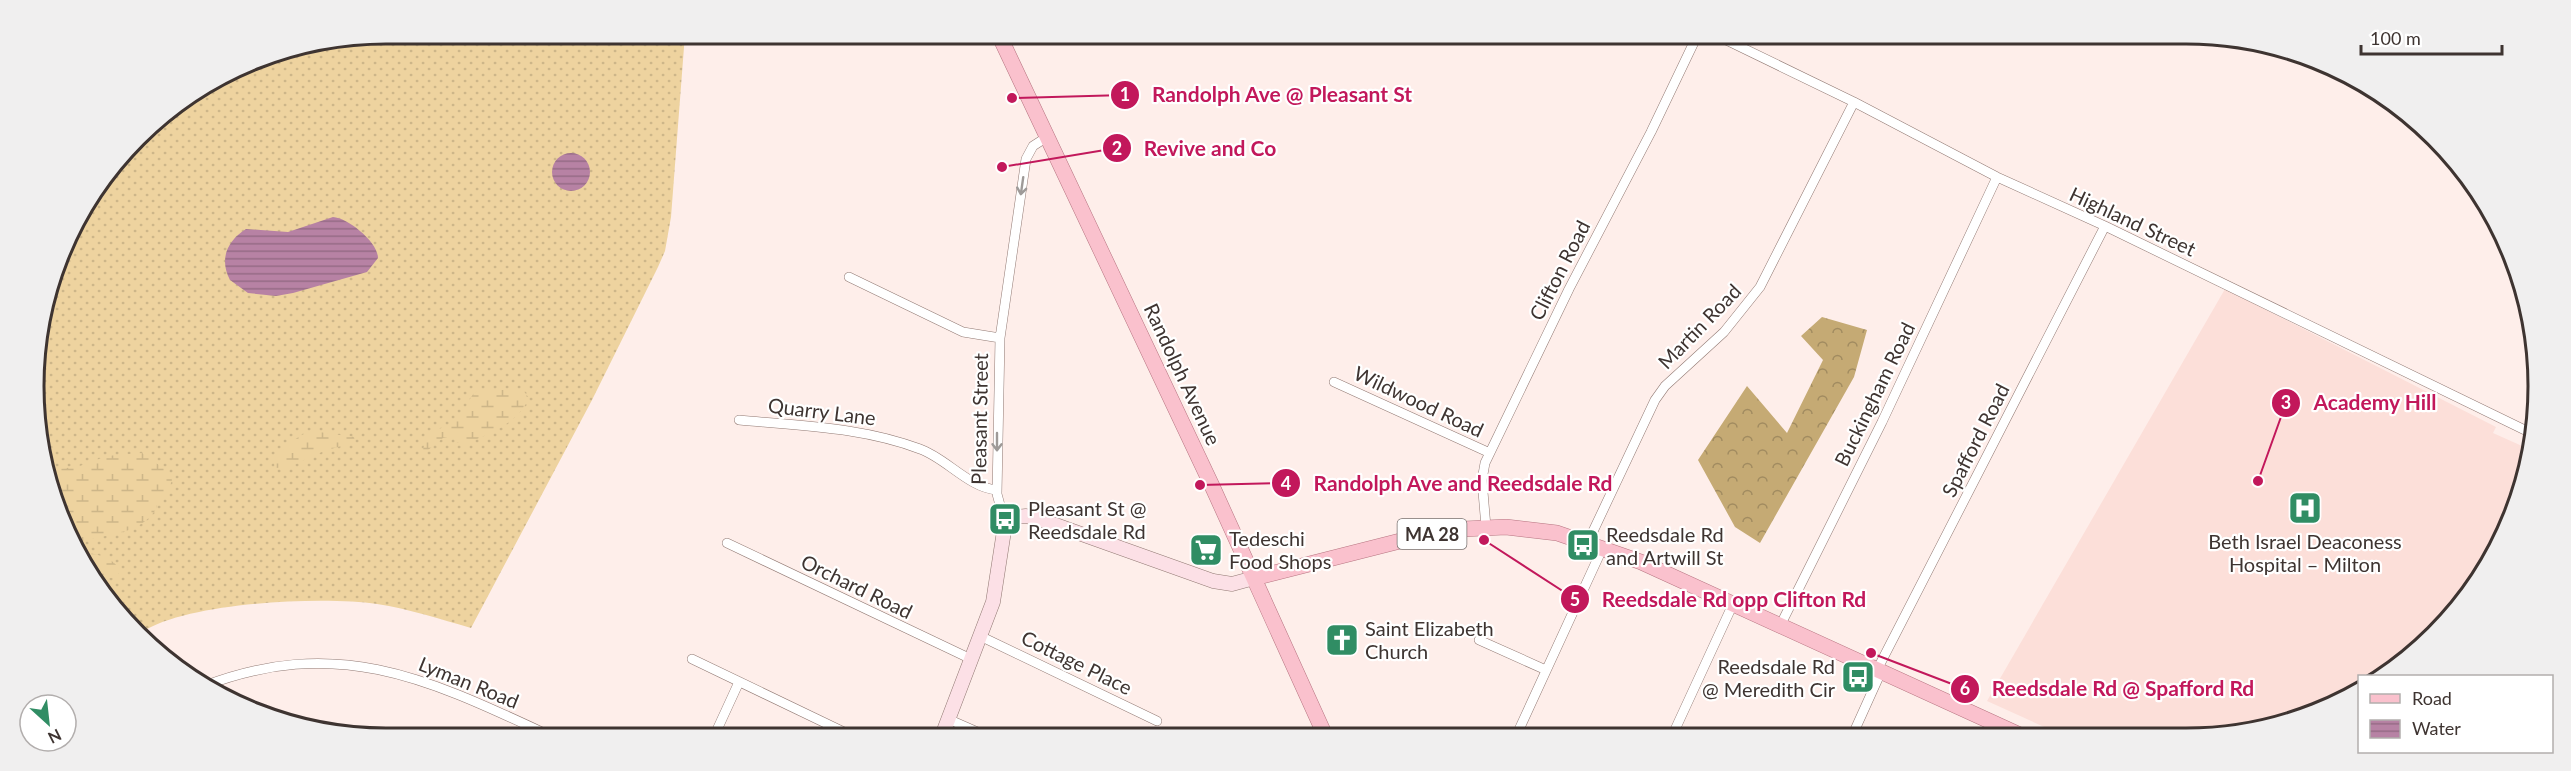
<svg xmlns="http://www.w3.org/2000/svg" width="2571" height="771" font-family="Lato,sans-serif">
<defs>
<pattern id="grass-dots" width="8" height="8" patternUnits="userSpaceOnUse" patternTransform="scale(1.5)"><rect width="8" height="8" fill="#eed39f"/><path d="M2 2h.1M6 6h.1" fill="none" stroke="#cdb689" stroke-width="1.8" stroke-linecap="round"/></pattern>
<pattern id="forest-crowns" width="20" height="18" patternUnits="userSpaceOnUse" patternTransform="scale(1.5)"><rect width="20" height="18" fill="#c5aa74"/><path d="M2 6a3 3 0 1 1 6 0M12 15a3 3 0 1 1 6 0" fill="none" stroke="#a18b60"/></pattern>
<pattern id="wetland-marsh" width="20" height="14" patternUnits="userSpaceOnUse" patternTransform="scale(1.5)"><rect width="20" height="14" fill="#eed39f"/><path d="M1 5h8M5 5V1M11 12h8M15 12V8" fill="none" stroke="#cdb689"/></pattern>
<pattern id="water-rules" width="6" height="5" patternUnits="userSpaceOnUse" patternTransform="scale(1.5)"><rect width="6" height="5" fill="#b782a4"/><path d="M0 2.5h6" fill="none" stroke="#966b86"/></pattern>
</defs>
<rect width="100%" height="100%" fill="#feeeea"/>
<path fill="#fcdfd9" d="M2225,289L2496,427L2493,433L2531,450L2491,561L2418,650L2379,676H2360L2359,689L2341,702L2231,735H2062L1987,701Z"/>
<path fill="url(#grass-dots)" d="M386,33L685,34L671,217L665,251L658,267L592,400L471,628C440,619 409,609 377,604C322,596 188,602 142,632L106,600L45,477L34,362L70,229L153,121L251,60Z"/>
<path fill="url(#forest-crowns)" d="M1822,317L1867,330L1854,377L1760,543L1735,527L1698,460L1747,386L1787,433L1823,360L1801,336Z"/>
<path fill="url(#wetland-marsh)" d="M513,388L523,390L529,398C518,423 489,435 464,444L456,442L452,436L443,438L423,454C424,424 447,432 461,417C467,409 469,394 479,390C490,387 502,391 513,388Z
M312,431L354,437L355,442L324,451L289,467L275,468L274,462C284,448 296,435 312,431Z
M142,453L166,470L172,480C169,490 166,493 160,499C157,503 157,509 154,512C136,536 106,533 81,542L84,551C98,556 113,556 120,571L116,578L94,577L45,477L44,470L77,467L107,456Z"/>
<path fill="url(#water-rules)" d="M552 172a19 19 0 1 1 38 0a19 19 0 1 1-38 0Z
M333,217C348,218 378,242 378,258L367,272L293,293L276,296L248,293L230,280C219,259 227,241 246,229L288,232Z"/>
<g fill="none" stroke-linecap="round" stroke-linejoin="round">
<g stroke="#917973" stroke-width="10">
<path id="street" d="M1722,38L1854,102L1997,177L2105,226L2531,433
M849,277L963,332L1000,338
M1334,382L1490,453
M739,420C801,426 862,427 920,449C946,458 969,488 997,490
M1011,520L1000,505L997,494L1000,338L1026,159L1033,146L1047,137
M1486,527L1482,480L1485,463L1569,289L1651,132L1696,38
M1588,542L1655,400L1665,386L1724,332L1760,287L1854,102
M727,543L971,659
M1780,626L1882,422L1997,177
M980,636L1157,721
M1479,640L1546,670
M692,659L844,732
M1877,670L2105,226
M204,686C335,636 424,677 542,732
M948,719L980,733
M716,732L739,682
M1517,734L1603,547
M1673,734L1733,604
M1853,734L1881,672"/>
</g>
<g stroke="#917973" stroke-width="15">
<path id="secondary" d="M943,733L993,602L1004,531L1016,517L1026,516L1042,520L1213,581L1232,584L1254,578"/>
</g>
<g stroke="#b67480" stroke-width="16">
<path id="primary" d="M999,35L1213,488L1324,733
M1254,578L1404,540L1463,529L1506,527L1557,533L1641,562L2020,735"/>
</g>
<use href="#street" stroke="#fff" stroke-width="9"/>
<use href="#secondary" stroke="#fce0e6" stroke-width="14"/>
<use href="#primary" stroke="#fac1cd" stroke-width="15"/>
</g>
<defs><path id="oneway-shaft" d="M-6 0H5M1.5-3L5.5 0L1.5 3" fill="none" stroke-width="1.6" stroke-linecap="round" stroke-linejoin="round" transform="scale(1.5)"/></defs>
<g stroke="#9e9a98">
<use href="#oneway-shaft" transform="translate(1022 186) rotate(98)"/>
<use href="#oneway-shaft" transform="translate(997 442) rotate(90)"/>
</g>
<defs>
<g id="hospital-square" transform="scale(1.725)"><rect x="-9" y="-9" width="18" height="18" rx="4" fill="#308d64" stroke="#fff"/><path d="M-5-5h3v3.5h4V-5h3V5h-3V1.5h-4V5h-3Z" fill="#fff"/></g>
<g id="bus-square" transform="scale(1.725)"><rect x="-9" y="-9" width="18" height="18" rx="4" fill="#308d64" stroke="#fff"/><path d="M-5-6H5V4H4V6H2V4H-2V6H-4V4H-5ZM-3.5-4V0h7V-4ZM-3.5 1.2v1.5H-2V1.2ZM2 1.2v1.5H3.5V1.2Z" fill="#fff"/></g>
<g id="supermarket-square" transform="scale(1.725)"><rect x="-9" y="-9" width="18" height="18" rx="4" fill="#308d64" stroke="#fff"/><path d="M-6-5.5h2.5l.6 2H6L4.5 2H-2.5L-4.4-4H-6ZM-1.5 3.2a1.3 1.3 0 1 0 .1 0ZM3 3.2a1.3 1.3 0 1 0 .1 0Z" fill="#fff"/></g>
<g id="church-square" transform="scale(1.725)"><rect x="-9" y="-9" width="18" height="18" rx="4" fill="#308d64" stroke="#fff"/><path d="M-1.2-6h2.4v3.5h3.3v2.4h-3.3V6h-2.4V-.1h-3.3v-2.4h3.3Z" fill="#fff"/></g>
</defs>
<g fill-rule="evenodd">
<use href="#hospital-square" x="2305" y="508"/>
<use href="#bus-square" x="1005" y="519"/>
<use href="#bus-square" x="1583" y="545"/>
<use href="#supermarket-square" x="1206" y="550"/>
<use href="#church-square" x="1342" y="640"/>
<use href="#bus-square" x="1858" y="677"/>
</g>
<g text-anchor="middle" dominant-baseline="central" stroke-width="4.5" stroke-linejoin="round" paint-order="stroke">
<rect fill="#fff" stroke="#78716f" stroke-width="1.5" x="1397.5" y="519" width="69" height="30" rx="4.5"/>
<g font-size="18" font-weight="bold" fill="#3e3431">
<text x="1432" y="534">MA 28</text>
</g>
<g font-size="20" fill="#3e3431" stroke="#fff">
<text transform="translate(2133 221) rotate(25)">Highland Street</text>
<text transform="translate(1559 270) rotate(-63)">Clifton Road</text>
<text transform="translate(1699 326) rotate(-46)">Martin Road</text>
<text transform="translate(1183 374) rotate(65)">Randolph Avenue</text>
<text transform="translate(1874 394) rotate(-64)">Buckingham Road</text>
<text transform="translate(1419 401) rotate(25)">Wildwood Road</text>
<text transform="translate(822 411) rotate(7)">Quarry Lane</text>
<text transform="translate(979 419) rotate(-89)">Pleasant Street</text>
<text transform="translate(1975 440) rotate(-63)">Spafford Road</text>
<text transform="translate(857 586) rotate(26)">Orchard Road</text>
<text transform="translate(1077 662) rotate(26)">Cottage Place</text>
<text transform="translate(469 682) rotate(22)">Lyman Road</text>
</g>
<g font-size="20" fill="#3e3431" stroke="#fff" text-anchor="start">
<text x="1028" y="508">Pleasant St @<tspan x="1028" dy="23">Reedsdale Rd</tspan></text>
<text x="1606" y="534">Reedsdale Rd<tspan x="1606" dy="23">and Artwill St</tspan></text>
<text x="1229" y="538">Tedeschi<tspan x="1229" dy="23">Food Shops</tspan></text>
<text x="2305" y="541" text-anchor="middle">Beth Israel Deaconess<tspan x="2305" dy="23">Hospital – Milton</tspan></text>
<text x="1365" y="628">Saint Elizabeth<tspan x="1365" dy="23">Church</tspan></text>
<text x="1835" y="666" text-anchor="end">Reedsdale Rd<tspan x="1835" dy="23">@ Meredith Cir</tspan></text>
</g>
</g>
<path d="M0 0H2571V771H0ZM386 44H2186A342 342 0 0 1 2528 386V386A342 342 0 0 1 2186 728H386A342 342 0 0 1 44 386V386A342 342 0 0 1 386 44Z" fill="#f0efef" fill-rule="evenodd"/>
<path fill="none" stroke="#3e3431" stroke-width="3" d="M386 44H2186A342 342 0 0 1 2528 386V386A342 342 0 0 1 2186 728H386A342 342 0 0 1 44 386V386A342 342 0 0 1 386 44Z"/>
<path fill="none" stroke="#c2185b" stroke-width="2" d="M1012 98L1125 95M1002 167L1117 148M2258 481L2286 403M1200 485L1286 483M1484 540L1575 599M1871 653L1965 689"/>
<g fill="#c2185b" stroke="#fff" stroke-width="2">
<circle cx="1012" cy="98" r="6"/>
<circle cx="1002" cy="167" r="6"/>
<circle cx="2258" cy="481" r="6"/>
<circle cx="1200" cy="485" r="6"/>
<circle cx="1484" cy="540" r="6"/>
<circle cx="1871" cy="653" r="6"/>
<circle cx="1125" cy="95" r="15"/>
<circle cx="1117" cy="148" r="15"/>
<circle cx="2286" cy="403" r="15"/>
<circle cx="1286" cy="483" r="15"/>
<circle cx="1575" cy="599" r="15"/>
<circle cx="1965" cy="689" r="15"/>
</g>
<g font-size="18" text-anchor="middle" font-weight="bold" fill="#fff">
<text x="1125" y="101">1</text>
<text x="1117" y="155">2</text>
<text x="2286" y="409">3</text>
<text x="1286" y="490">4</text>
<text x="1575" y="606">5</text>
<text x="1965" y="695">6</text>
</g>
<g font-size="21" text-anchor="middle" font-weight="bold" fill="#c2185b" stroke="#fff" stroke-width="4.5" stroke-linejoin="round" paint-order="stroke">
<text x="1282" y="102">Randolph Ave @ Pleasant St</text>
<text x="1210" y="156">Revive and Co</text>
<text x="2375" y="410">Academy Hill</text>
<text x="1463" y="491">Randolph Ave and Reedsdale Rd</text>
<text x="1734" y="607">Reedsdale Rd opp Clifton Rd</text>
<text x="2123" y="696">Reedsdale Rd @ Spafford Rd</text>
</g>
<rect x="2358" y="675" width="195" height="78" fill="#ffffff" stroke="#b2aead" stroke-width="1.5"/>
<rect x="2370" y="694" width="30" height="9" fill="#fac1cd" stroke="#b2aead" stroke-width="1.5"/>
<text x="2412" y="705" font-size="18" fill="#3e3431">Road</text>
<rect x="2370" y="720" width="30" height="18" fill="url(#water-rules)" stroke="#b2aead" stroke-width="1.5"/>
<text x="2412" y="735" font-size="18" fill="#3e3431">Water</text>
<g transform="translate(48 723) rotate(153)"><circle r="28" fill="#ffffff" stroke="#b2aead" stroke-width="1.5"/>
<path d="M0-4.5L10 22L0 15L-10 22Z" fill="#308d64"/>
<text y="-9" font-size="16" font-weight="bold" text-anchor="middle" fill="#3e3431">N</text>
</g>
<path d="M2361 45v9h141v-9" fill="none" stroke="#3e3431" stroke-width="3"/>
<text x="2370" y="45" font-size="18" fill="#3e3431" stroke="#ffffff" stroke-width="4.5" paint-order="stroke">100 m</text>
</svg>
